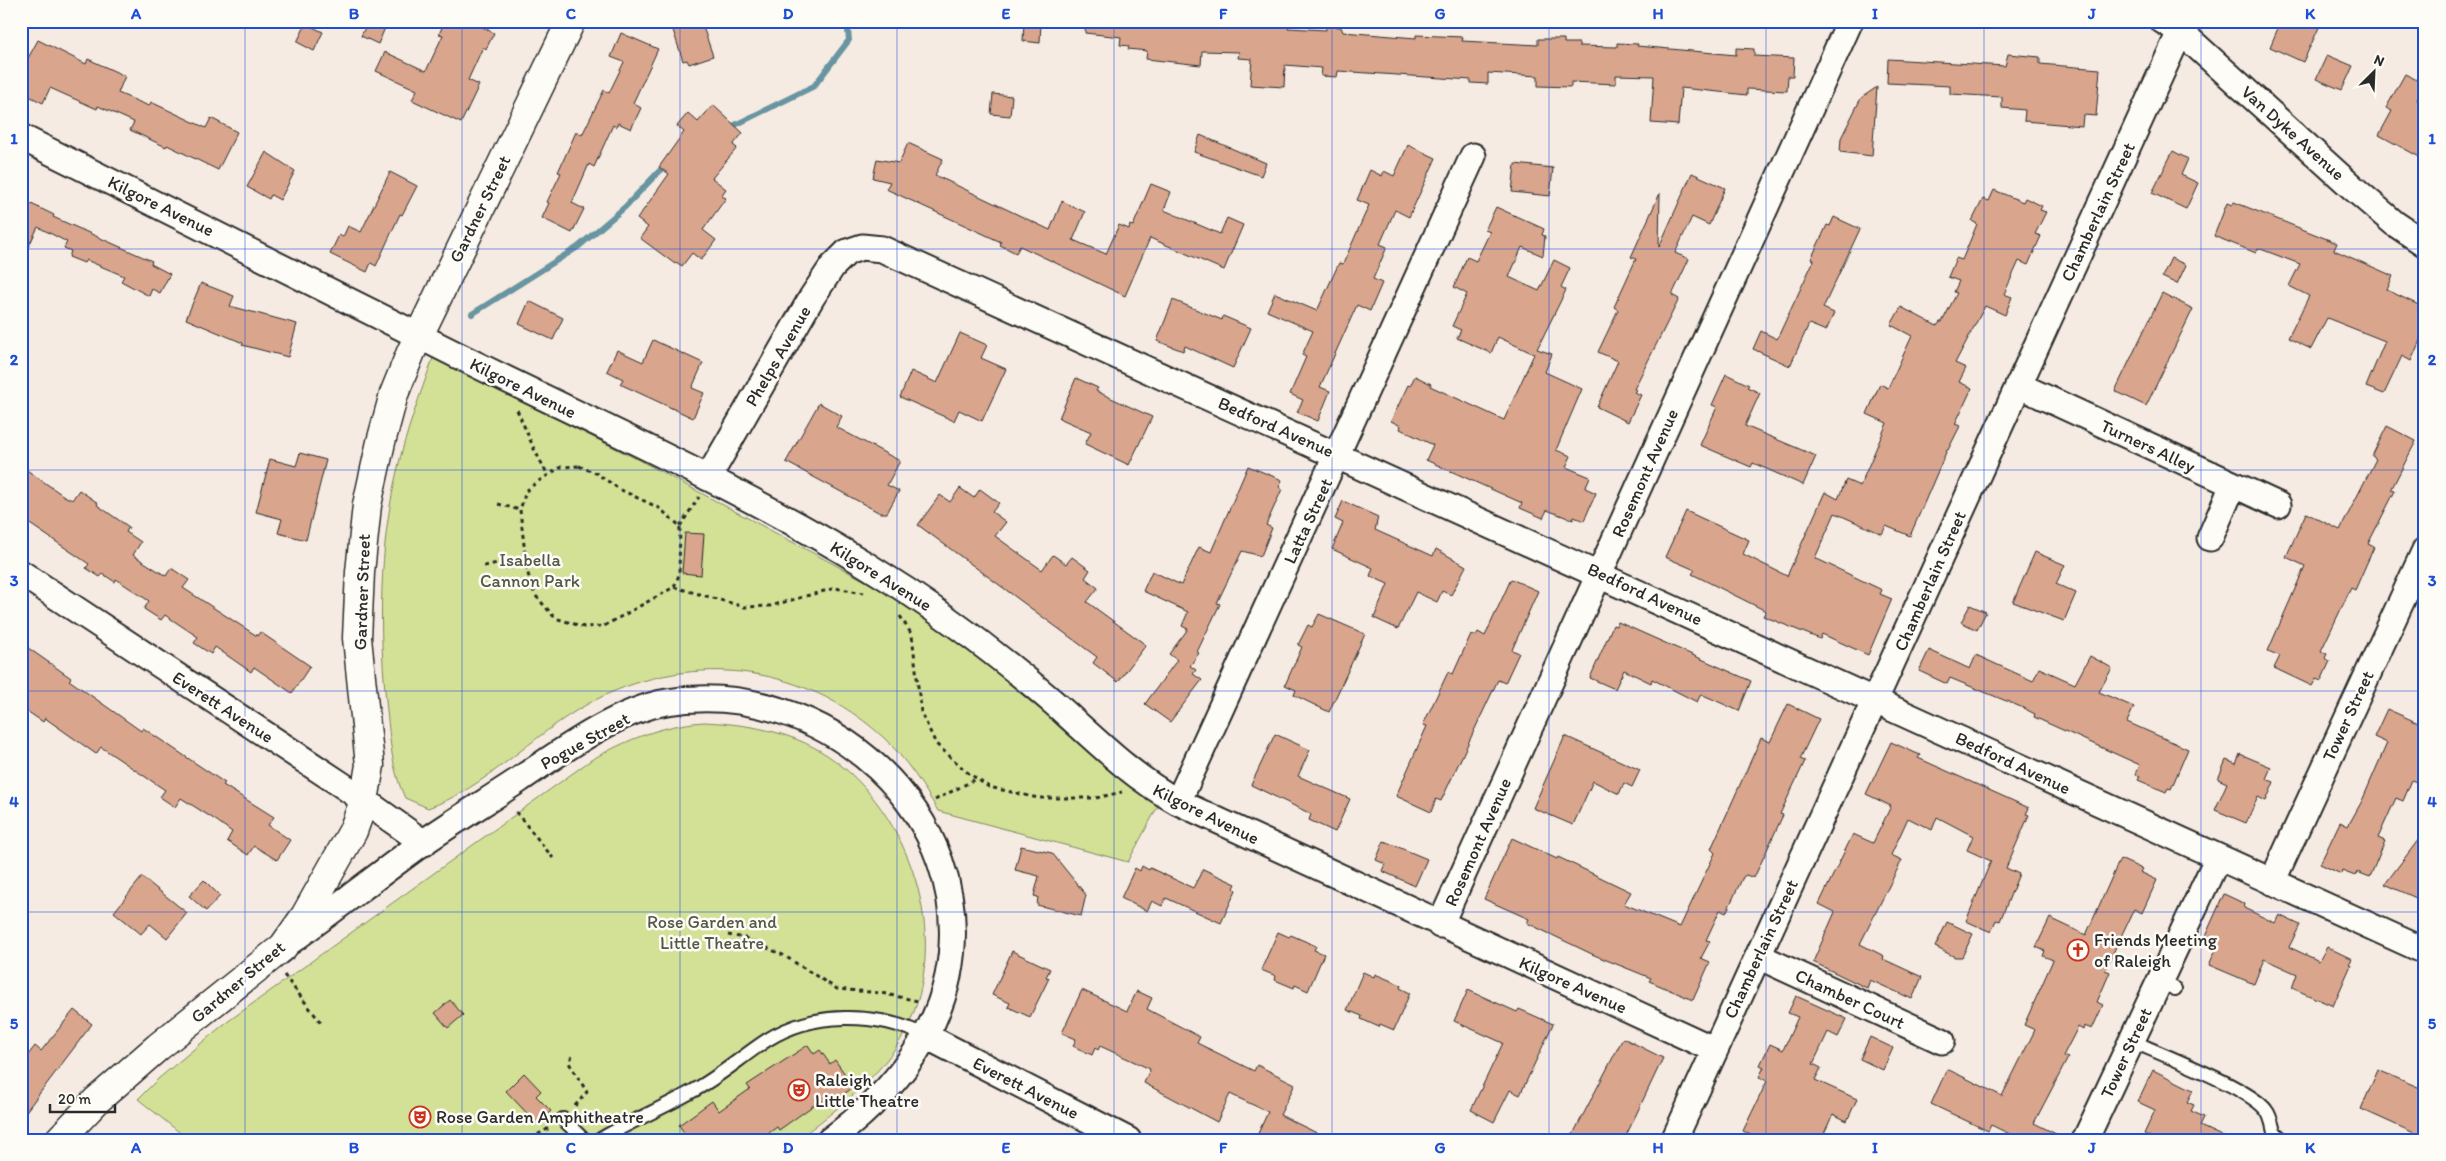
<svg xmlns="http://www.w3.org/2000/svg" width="2446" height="1161" font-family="Itim,sans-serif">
<rect width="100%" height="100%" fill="#f6ebe2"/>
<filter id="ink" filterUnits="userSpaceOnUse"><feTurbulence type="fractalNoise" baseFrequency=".02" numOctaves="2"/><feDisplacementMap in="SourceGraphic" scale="10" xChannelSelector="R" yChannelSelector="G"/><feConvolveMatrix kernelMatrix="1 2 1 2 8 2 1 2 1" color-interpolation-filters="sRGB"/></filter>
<g filter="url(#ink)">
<path fill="#d2e195" stroke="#7e8660" d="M433,358L643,462L882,590L971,651L1030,698L1059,727L1118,776L1158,806L1128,862L938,811C923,785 906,759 884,738C801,661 684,650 586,705C532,735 486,788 428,808L405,798C392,771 390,740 387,710C378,631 379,548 397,471C406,432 420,395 433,358Z
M704,722C746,724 790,731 827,755C910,810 953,939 906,1030C882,1077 837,1109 797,1140H189L138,1099L158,1079L223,1025L591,760C627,740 661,725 704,722Z"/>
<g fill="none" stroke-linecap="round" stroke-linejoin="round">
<path stroke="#6895a1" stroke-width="6" d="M727,129L814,86L849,40L847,21
M472,314L578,247L625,207L667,163"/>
</g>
<path fill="#d9a58d" stroke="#2b2b2b" d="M368,21H388L378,44L361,36Z
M445,21H471L494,33L486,49L483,47L468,80L479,85L461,123L412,100L417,90L376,71L385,52L426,71L443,35L439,34Z
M687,21H701L713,56L689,64L687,60L683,61L672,27Z
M1024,21H1041L1040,43L1023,41Z
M1086,21H1289L1288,28L1326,30V26L1341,27L1343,32L1416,38V35L1463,37L1462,41L1538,45V39H1564V43H1579V46L1617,47V43L1638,44L1637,46L1736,55V48L1754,49V56L1794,58L1793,76H1788L1787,91L1747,89V95L1681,88L1678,125L1651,123L1654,76L1616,75V84L1571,82V87L1538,86V76L1488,73V84L1471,83V80L1338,71L1337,77L1321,76L1322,68L1285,65L1284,87L1250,85L1252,59L1238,58L1239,52L1202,51L1201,65L1146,59L1147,51L1128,49L1129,46L1120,45L1121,37L1085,33Z
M2281,21H2322L2303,62L2270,47Z
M306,24L323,32L314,51L297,42Z
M621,33L658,49L633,103L641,108L631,129L618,123L616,127L613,125L594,167L589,164L572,203L584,209L572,233L542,218L549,203L547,202L561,173L558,172L576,132L582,135L604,90L609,93L624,62L611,57Z
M38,40L86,64L88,59L125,76L118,93L149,106L151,102L206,128L211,118L237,132L218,170L167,145L166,147L130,130L134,122L98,106L97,109L50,88L43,103L21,92V71Z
M2008,54L2040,57V64L2100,69L2096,116L2083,115L2082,126L2024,121L2025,110L2002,108V97L1950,94V86L1887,83L1888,59L2005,66Z
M2327,55L2353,66L2342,90L2316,79Z
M2405,74L2425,84L2417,100L2425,104V160L2379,135L2392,111L2386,108Z
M1877,87L1872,156L1840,152L1841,138L1861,98Z
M993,94L1012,96L1010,116L991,114Z
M713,105L743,133L733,145L737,148L712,178L726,189L721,196L726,198L703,230L716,240L701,260L692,253L682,266L676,262L675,264L640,238L648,227L637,219L669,174L659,167L684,132L677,126L688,113L698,122Z
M1200,135L1266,163L1261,176L1194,152Z
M908,143L943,159L935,175L1050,230L1062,201L1085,212L1073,240L1106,254L1119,225L1129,229L1130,225L1133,226L1151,184L1171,192L1164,210L1220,234L1227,218L1243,225L1224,270L1150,238L1125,296L1020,246L1016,253L1000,245L1001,242L886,189L890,182L873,178L877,159L899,163Z
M1408,145L1436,158L1409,217L1395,210L1380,244L1387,247L1373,279L1382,283L1370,311L1357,305L1320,387L1330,391L1318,421L1297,412L1303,400L1290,394L1306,357L1302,355L1313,331L1267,311L1275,293L1317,311L1339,263L1343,264L1369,205L1357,200L1370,170L1382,176L1384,171L1394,176Z
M2173,151L2188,159L2181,175L2198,183L2186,209L2152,193Z
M266,152L295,171L280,200L271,195L269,199L247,187Z
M1515,164L1553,168L1550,196L1512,192Z
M390,172L417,186L402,215L400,214L376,266L371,263L367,272L330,254L339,235L343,237L348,226L361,232Z
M1692,173L1725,188L1709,225L1692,217L1675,253L1689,259L1672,295L1679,299L1634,389L1636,390L1634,392L1641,395L1628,422L1597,407L1618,361L1598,352L1618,310L1614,307L1636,259L1631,257L1660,193L1659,247Z
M1994,190L2023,202L2025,198L2042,206L2040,210L2046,212L2035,234L2041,236L2028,265L2019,261L2004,294L2012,297L2005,315L1985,306L1955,363L1966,368L1959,382L1972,388L1955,424L1960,426L1948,450H1947L1910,536L1886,526L1882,534L1835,513L1815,558L1882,590L1880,594L1892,599L1868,655L1822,634L1820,639L1763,616L1766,611L1692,574L1695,570L1665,557L1686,511L1749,540L1743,554L1787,576L1825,492L1838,499L1846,480L1860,486L1887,423L1867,414L1880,384L1888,388L1912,336L1891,325L1901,307L1937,326L1940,322H1942L1957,293L1954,292L1959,281L1948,277L1956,258L1962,260L1977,224L1972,221L1983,199L1989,201Z
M21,199L54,215L53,217L152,261L151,264L170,274L160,293L152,289L149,296L121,281L124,276L86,260L84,263L69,257L71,251L64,248L67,242L38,227L21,262Z
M2234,202L2337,243L2334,250L2393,276L2387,290L2425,308V329L2411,361L2402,356L2384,394L2366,387L2385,341L2327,318L2311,349L2288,338L2309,296L2289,286L2300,264L2258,248L2256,253L2214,236L2227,203L2232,205Z
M1496,207L1544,229L1542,235L1545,236L1543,256L1522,247L1509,277L1539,291L1554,260L1570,268L1561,287L1566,290L1537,349L1552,354L1545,372L1582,389L1556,450L1571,456L1566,467L1590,477L1585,488L1596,493L1584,521L1574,517L1573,520L1547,510L1543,518L1520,508L1522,503L1426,460L1433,445L1400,429L1401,426L1391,421L1408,385L1410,386L1415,376L1431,384L1430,386L1504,420L1534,354L1498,337L1491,353L1457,338L1461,330L1452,326L1467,294L1454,287L1467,257L1476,261L1490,232L1485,230Z
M1834,217L1860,229L1823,308L1834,313L1826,331L1809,324L1790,366L1753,349L1761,331L1777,339L1814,260L1811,259L1827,225L1830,226Z
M2171,258L2186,265L2177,284L2162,277Z
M201,283L234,296L230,306L297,324L288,357L242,345L243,343L186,319Z
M2162,293L2193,309L2146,406L2115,391Z
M1173,300L1222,320L1223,316L1251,328L1233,368L1185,346L1183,351L1157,341Z
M529,301L563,318L553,340L519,324Z
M960,333L987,345L981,358L1006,369L982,421L959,410L954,421L900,397L911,371L937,383Z
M653,340L703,363L692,388L704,393L693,418L620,384L623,379L607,371L617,350L643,362Z
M1726,374L1749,385L1747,387L1760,393L1745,426L1816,456L1803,485L1753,463L1751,467L1700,445L1717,407L1712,405Z
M1076,378L1098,388L1096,391L1152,417L1129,465L1085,444L1091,432L1059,418Z
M819,403L842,416L836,427L900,461L887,485L899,491L887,513H880L786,462Z
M2387,426L2416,441L2391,490L2395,491L2368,544L2374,547L2355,590L2351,588L2321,651L2327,654L2325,658L2330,661L2321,681L2316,679L2312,686L2274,668L2280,656L2268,651L2305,566L2286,557L2306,513L2340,530L2376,459L2372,456Z
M300,453L326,460L306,540L278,533L282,519L256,512L270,459L296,466Z
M21,466L64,496L72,500L79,490L98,503L97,505L129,527L126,532L141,542L133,555L166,576L171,568L189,580L183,588L257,636L260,632L310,666L292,693L254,667L251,672L215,647L211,654L194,643L198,637L165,615L161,620L144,609L149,601L116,579L115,582L103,574L100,577L86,568L89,564L21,518Z
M1248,466L1282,480L1279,487L1282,489L1266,525L1272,528L1261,556L1242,551L1217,603L1220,604L1197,652L1199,653L1190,666L1196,670L1193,674L1202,680L1170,722L1145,704L1177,660L1169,654L1188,629L1182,626L1188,612L1143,591L1152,571L1181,585L1199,547L1211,552Z
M960,488L974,498L980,489L999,503L992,512L1006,522L995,536L1042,570L1053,555L1066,564L1072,557L1090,570L1085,578L1098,588L1087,602L1146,645L1118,682L1093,663L1097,657L918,525L940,495L950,502Z
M1343,501L1378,517L1375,530L1433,556L1436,549L1466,566L1451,595L1442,591L1437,602L1416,592L1398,629L1374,618L1388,584L1370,576L1373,568L1332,549L1343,523L1335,519Z
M685,533L704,534L701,575L682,573Z
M2035,552L2065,565L2056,584L2076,593L2064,621L2013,602Z
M1511,579L1538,591L1512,650L1519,653L1505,683L1498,680L1497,682L1441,801L1436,799L1431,812L1396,796L1427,726L1423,725L1448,672L1453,674L1471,634L1476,636L1478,632L1485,636Z
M1970,605L1986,612L1977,630L1961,622Z
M1319,614L1365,634L1329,712L1294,695L1296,690L1285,685L1302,647L1298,645L1308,625L1312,627Z
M1618,622L1751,681L1739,711L1701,694L1697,702L1652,679L1651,683L1624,670L1615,689L1590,678L1613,625L1616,626Z
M21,643L71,678L69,680L141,731L143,728L225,783L223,785L274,817L268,825L290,840L277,860L254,846L248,855L227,841L232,832L217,821L181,798L175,807L160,797L165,790L101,747L96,754L45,718L43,722L21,707Z
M1929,650L1970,669L1976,655L2033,681L2039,668L2075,684L2090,656L2112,668L2099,692L2134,707L2127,722L2188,749L2171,789L2168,788L2166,792L2138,780L2140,776L2136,774L2140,765L2034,717L2035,714L2021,707L1950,678L1947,684L1919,671Z
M1788,704L1819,719L1800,759L1805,761L1780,814L1783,815L1754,878L1746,875L1743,877L1726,913L1720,910L1706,940L1710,941L1701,958L1710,962L1693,1000L1649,981L1651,978L1594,955L1527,923L1529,919L1484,899L1512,838L1557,859L1558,857L1631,892L1624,904L1680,927L1715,853L1711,849L1761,738L1770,742Z
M2387,709L2425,726V767L2418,783L2412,780L2403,801L2396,798L2378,838L2385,841L2370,877L2357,872L2355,876L2342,871L2341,874L2320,864L2340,822L2348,826L2362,801L2387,743L2374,737Z
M1275,734L1310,750L1298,776L1350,799L1335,832L1309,820L1311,814L1251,785Z
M1565,736L1640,770L1632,787L1624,783L1619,794L1593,781L1573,825L1533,808Z
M1891,742L1920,755L1918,758L2029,808L2026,814L2029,815L2006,868L2019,874L2000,921L1996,920L1991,932L1966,921L1991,861L1967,850L1973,836L1937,817L1932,830L1908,818L1891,855L1902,860L1860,944L1884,956L1883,959L1922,977L1912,999L1870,980L1867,988L1813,962L1835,912L1819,904L1853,834L1873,843L1891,806L1866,794Z
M2240,754L2271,767L2266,779L2274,782L2266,801L2258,797L2246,823L2215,810L2227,783L2218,779L2226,760L2236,764Z
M2425,831V902L2385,884Z
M1384,841L1427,859L1415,886L1382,871L1385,864L1376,860Z
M1021,846L1052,853L1086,895L1081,916L1037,905L1038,897L1034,896L1039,876L1015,870Z
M2120,859L2142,869L2140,872L2157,880L2142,913L2134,909L2105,970L2110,972L2097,1002L2103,1005L2092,1029L2084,1026L2083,1030L2078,1027L2063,1056L2068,1058L2034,1123L2068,1140H2022L1991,1125L1988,1131L1931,1104L1947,1069L2002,1096L2035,1030L2024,1025L2053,960L2043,956L2045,951L2036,947L2050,918L2086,935Z
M1142,866L1149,870L1150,868L1193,888L1203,869L1236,884L1234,888L1236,890L1221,923L1166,898L1162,906L1152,901L1147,911L1121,898L1135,868L1140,871Z
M142,877L187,913L167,938L150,924L141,934L114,912Z
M204,880L220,896L206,911L189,896Z
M2224,894L2245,904L2244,908L2275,923L2279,915L2300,925L2289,947L2319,961L2327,947L2352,959L2349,964L2351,965L2333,1006L2292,988L2297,974L2264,959L2254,984L2209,965L2217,947L2203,941Z
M1947,922L1973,934L1962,957H1955L1935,947Z
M1278,932L1289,937L1291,935L1316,946L1314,950L1324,954L1308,991L1295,985L1294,988L1275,980L1276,976L1261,970Z
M1012,951L1050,969L1046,977L1049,978L1030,1017L1008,1007L1010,1003L992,995Z
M1363,972L1374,977L1375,974L1401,985L1400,988L1410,993L1394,1030L1380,1024L1379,1027L1361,1019L1362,1016L1347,1010Z
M1082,990L1127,1011L1137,991L1152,998L1147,1009L1200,1037L1197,1043L1254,1071L1257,1065L1295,1084L1280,1115L1331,1140H1255L1268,1112L1230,1094L1217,1122L1144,1083L1150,1069L1100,1046L1098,1050L1095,1048L1092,1055L1073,1046L1076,1039L1062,1033Z
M1468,990L1517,1012L1519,1009L1553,1024L1520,1095L1510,1090L1494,1122L1471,1110L1503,1043L1454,1021Z
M1796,996L1847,1019L1838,1037L1828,1032L1813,1064L1821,1068L1815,1080L1857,1099L1847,1121L1833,1114L1821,1140H1760L1743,1131L1767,1081L1759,1077L1764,1067L1760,1065L1770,1044L1783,1050L1798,1017L1788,1013Z
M450,1000L463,1015L448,1028L435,1013Z
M74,1010L92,1024L21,1118V1064L35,1046L41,1051Z
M1870,1037L1893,1048L1883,1070L1860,1059Z
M1623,1038L1663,1058L1624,1140H1570Z
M808,1045L814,1054L820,1050L830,1064L835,1060L854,1087L826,1106L821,1100L779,1130L777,1127L759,1140H689L679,1125L712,1101L719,1111L750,1089L747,1085Z
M2153,1070L2193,1090L2187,1102L2194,1105L2191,1111L2204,1117L2200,1126L2230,1140H2157L2144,1134L2155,1110L2138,1102Z
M2378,1070L2425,1090V1138L2361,1109Z
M524,1073L541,1091L536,1096L551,1111L537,1124L506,1091Z"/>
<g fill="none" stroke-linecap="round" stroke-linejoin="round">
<g stroke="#2b2b2b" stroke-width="16">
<path id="lane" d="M2160,982L2175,989
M2132,1041C2160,1054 2250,1088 2266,1110C2271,1116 2272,1124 2274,1132L2284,1140
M563,1119L584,1140
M599,1140C629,1122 661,1109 691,1092C718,1078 741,1057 767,1040C813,1011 876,1012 924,1035"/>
</g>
<g stroke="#2b2b2b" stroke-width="29">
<path id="street" d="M2163,21L2180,31L2352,187L2394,223L2425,244
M21,137C172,211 322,289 473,363C605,428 742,489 868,566C933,606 995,652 1053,702C1095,739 1128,774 1178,802L1715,1050
M2018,385L2278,505
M708,478L812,297L832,267L847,252L862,247L882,249L2425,951
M2210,538L2233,485
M21,573L345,787L424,843
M1178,802L1473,156
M2272,882L2425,550
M1440,925L1850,21
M291,941C335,909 377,876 421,844C453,822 487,801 519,780C560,752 618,710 667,702C823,676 981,814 948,976C934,1044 884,1100 830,1140
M1758,956L1942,1041
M924,1035L1128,1140
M1674,1140L2185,21
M2085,1140L2218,857"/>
</g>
<g stroke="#2b2b2b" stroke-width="31">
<path id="secondary" d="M59,1140L97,1100L158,1047L283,947L305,916L353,831L364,801L370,765L357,638L360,572L367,505L381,442L394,394L411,352L571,21"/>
</g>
<path stroke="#2b2b2b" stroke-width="3" stroke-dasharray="4 4" stroke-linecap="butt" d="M517,410L535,451L548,475
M579,466L596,473L621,490L659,508L680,526L679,575L674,587L604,626L584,627L555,618L535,595L527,571L520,510L526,491L537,482L561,467Z
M498,504L520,510
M680,526L699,497
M484,566L526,557
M674,587L745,607L770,606L835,588L864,593
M900,616L912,635L921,712L936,744L967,772L989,787L1038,798H1096L1122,792
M935,800L976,779
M516,812L553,858
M728,935L745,938L783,955L837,989L881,993L918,1001
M284,975L322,1024
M572,1056L569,1063L587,1092L574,1107
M542,1140L537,1135L551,1127"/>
<use href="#lane" stroke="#fdfcf7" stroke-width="12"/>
<use href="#street" stroke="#fdfcf7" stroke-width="25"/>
<use href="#secondary" stroke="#fdfcf7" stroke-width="28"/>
</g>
</g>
<path fill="none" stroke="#1d4ed8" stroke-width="1" stroke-opacity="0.55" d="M245,21V1140M462,21V1140M680,21V1140M897,21V1140M1114,21V1140M1332,21V1140M1549,21V1140M1766,21V1140M1984,21V1140M2201,21V1140M21,249H2425M21,470H2425M21,691H2425M21,912H2425"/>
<defs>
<g id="church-ring" transform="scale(1.125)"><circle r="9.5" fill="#fdfcf7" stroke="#c8321e" stroke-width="1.5"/><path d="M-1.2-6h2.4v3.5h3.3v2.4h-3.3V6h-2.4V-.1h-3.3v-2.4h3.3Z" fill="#c8321e"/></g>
<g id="theatre-ring" transform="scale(1.125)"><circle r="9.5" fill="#fdfcf7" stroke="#c8321e" stroke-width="1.5"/><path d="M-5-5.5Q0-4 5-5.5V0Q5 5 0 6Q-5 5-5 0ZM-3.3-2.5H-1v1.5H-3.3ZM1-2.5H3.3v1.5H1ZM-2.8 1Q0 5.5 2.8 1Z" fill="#c8321e"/></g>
</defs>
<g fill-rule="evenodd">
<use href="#church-ring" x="2078" y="950"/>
<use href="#theatre-ring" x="799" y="1090"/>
<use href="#theatre-ring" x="420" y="1117"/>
</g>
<g text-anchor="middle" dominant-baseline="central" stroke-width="5" stroke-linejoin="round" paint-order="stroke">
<g font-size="18" fill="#2b2b2b" stroke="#fdfcf7">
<text transform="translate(2293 133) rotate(42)">Van Dyke Avenue</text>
<text transform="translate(161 206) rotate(26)">Kilgore Avenue</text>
<text transform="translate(480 209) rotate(-64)">Gardner Street</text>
<text transform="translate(2098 212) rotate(-65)">Chamberlain Street</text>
<text transform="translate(778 356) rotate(-60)">Phelps Avenue</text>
<text transform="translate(523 388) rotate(26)">Kilgore Avenue</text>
<text transform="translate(1276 427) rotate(24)">Bedford Avenue</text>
<text transform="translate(2148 446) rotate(25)">Turners Alley</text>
<text transform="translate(1645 473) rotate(-66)">Rosemont Avenue</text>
<text transform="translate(1308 521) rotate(-65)">Latta Street</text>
<text transform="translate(881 576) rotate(32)">Kilgore Avenue</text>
<text transform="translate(1930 581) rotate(-66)">Chamberlain Street</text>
<text transform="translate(362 592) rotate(-88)">Gardner Street</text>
<text transform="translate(1645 594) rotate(25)">Bedford Avenue</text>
<text transform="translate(223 707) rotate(33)">Everett Avenue</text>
<text transform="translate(2348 716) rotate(-65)">Tower Street</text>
<text transform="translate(585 741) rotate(-29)">Pogue Street</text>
<text transform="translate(2013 763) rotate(25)">Bedford Avenue</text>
<text transform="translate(1206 814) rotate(26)">Kilgore Avenue</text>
<text transform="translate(1478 842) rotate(-66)">Rosemont Avenue</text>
<text transform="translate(1761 949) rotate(-65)">Chamberlain Street</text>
<text transform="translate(238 982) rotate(-40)">Gardner Street</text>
<text transform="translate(1573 985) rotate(24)">Kilgore Avenue</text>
<text transform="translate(1850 999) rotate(25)">Chamber Court</text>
<text transform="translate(2126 1053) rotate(-65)">Tower Street</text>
<text transform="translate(1026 1088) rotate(27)">Everett Avenue</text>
</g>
<g font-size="18" fill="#555846" stroke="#fdfcf7">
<text x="530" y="560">Isabella<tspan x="530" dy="21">Cannon Park</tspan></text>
<text x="712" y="922">Rose Garden and<tspan x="712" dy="21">Little Theatre</tspan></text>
</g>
<g font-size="18" fill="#2b2b2b" stroke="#fdfcf7" text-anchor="start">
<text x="2094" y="940">Friends Meeting<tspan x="2094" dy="21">of Raleigh</tspan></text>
<text x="815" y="1080">Raleigh<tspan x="815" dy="21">Little Theatre</tspan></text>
<text x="436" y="1117">Rose Garden Amphitheatre</text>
</g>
</g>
<rect width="2446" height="1161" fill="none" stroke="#fdfcf7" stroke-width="55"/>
<g transform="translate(2374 72) rotate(24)" stroke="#fdfcf7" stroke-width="4" paint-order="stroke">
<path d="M0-4L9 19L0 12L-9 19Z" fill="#2b2b2b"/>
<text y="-8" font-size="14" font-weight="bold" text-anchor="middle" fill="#2b2b2b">N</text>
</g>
<path d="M50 1104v8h65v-8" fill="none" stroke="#2b2b2b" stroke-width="2.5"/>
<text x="58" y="1104" font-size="15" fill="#2b2b2b" stroke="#fdfcf7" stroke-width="4" paint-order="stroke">20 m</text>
<rect x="28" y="28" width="2390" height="1106" fill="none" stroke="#1d4ed8" stroke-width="2"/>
<g font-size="16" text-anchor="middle" font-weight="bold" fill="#1d4ed8">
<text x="136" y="19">A</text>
<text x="354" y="19">B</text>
<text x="571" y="19">C</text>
<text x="788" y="19">D</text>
<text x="1006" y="19">E</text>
<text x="1223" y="19">F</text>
<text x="1440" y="19">G</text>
<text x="1658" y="19">H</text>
<text x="1875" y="19">I</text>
<text x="2092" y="19">J</text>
<text x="2310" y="19">K</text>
<text x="14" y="144">1</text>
<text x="2432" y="144">1</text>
<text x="14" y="365">2</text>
<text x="2432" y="365">2</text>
<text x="14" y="586">3</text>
<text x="2432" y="586">3</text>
<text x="14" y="807">4</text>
<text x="2432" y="807">4</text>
<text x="14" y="1029">5</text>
<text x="2432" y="1029">5</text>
<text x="136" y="1153">A</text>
<text x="354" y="1153">B</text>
<text x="571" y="1153">C</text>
<text x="788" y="1153">D</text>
<text x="1006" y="1153">E</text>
<text x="1223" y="1153">F</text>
<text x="1440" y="1153">G</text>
<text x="1658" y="1153">H</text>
<text x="1875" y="1153">I</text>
<text x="2092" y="1153">J</text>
<text x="2310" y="1153">K</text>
</g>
</svg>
